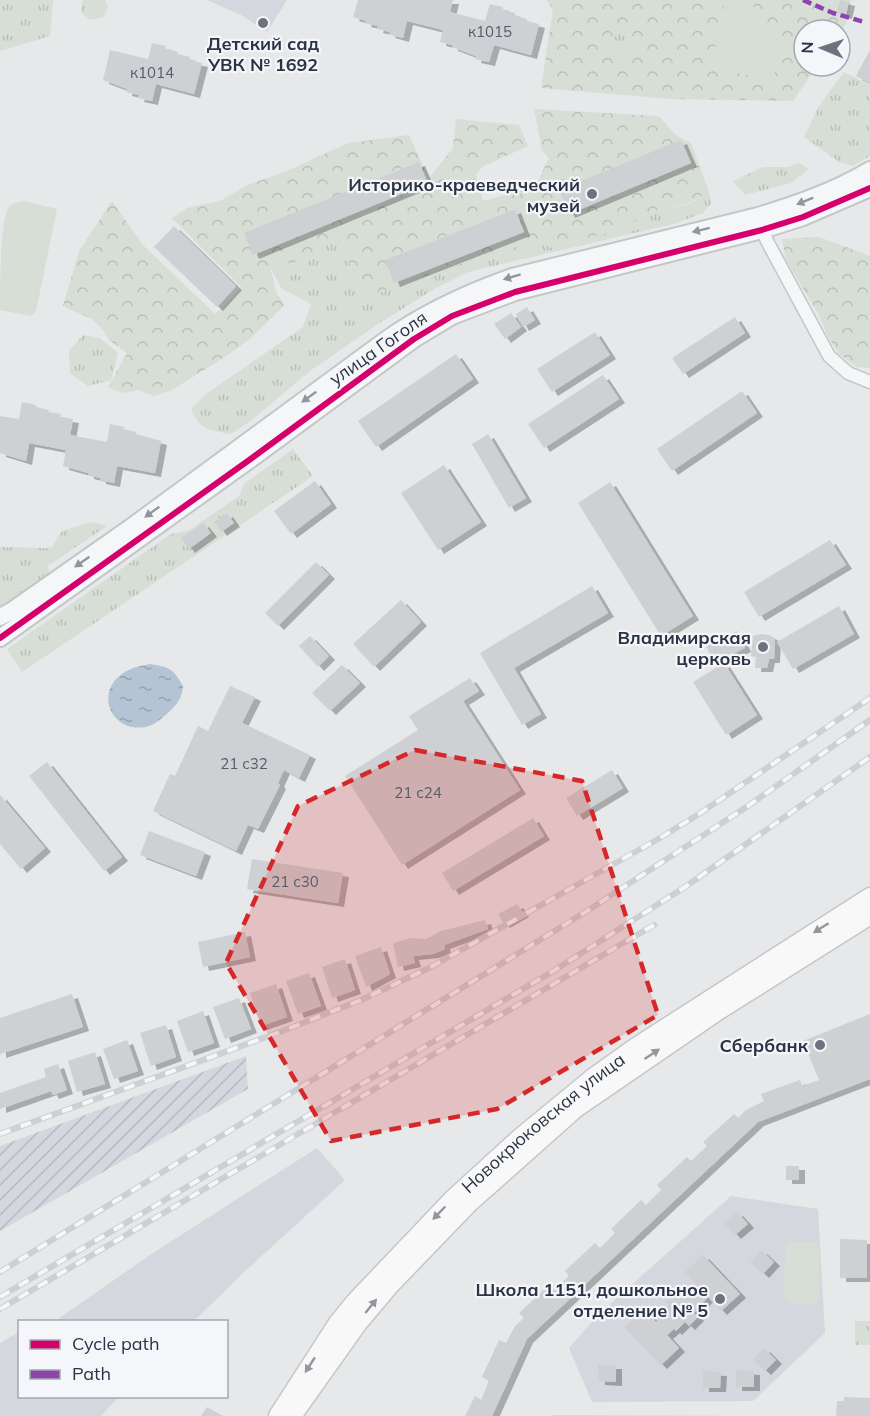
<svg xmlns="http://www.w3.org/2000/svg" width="870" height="1416" font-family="Mulish,sans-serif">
<defs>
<pattern id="industrial-furrows" width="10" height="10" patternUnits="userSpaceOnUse" patternTransform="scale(1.5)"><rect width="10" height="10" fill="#d4d7dd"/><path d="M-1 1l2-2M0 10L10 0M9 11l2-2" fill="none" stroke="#b6b9bf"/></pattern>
<pattern id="grass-tufts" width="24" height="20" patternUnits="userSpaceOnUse" patternTransform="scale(1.5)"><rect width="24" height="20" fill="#d6ded6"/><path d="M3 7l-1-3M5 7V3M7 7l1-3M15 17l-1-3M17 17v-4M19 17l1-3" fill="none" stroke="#b8bfb9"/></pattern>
<pattern id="forest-crowns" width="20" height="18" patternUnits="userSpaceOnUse" patternTransform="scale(1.5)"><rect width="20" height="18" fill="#d6ded6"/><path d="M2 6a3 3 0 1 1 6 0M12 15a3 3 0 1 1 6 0" fill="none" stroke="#b8bfb9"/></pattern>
<pattern id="water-ripples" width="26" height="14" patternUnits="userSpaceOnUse" patternTransform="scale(1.5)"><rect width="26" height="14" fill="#b4c4d5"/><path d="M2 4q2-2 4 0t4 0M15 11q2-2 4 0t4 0" fill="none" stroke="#93a0af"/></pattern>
<filter id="shadow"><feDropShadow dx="6" dy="4" stdDeviation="0" flood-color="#0004"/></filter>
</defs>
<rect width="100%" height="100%" fill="#e6e8ea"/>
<path fill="#d4d7dd" d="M207,0H287L267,32L241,15Z
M317,1148L345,1180L243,1273L194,1321H55L153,1253Z
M731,1196L818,1209L825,1333L753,1401L592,1402L569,1348L598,1315Z
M19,1332L20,1396L119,1397L101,1416H0V1343Z
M552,1415H762L551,1416Z"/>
<path fill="url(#industrial-furrows)" d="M246,1056L248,1089L0,1231V1146Z"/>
<path fill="url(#grass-tufts)" d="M0,0H53L50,36L0,51Z
M82,0H105L108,7L104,16C94,21 89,21 81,12Z
M619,33L631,35L641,45L630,52L614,49L613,38Z
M844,72L870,85V156L853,166L839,162L804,137L819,106Z
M799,163L809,169L791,183L745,195L733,181L763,167H788Z
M709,192L711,204L703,213L677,223L468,272L436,288L378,324L310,371L252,420L231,434C208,430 201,431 191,409L206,394L303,327L311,304L281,288L270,267L304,260L332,236L345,241L354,283L379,293L456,265L512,250L532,239L553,248L624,228L650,212L689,204Z
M83,335L100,338L118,353L111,380L88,386L70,373L69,351Z
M293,449L313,476L22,672L7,649L171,534L188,531L239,496L244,484Z
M91,522L107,526L48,566L51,580L6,607H0V547L47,548L52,547L62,531Z
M855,1321H870V1345H855Z"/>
<path fill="url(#forest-crowns)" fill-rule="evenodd" d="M546,0H851L847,22L840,32V30H804V66H817L793,101L670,99L541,88L553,9ZM725,1L760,9L757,26ZM619,33L631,35L641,45L630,52L614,49L613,38Z
M534,109L659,116L676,135L691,143L709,192L689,203L650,212L624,228L553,248L532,239L512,250L456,265L379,293L354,283L345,241L332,236L304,260L270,267L276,292L285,305L250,339L223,358L172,390L154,396L139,390L122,393L108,387L127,353L109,340L103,330L92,319L63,306L79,251L112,201L143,245L215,314L242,288L172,218L187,208L220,201L248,185L294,168L348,143L409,135L429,178L453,148L456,119L519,125L528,146L482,167L476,175L483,201L535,187L549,158L542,151ZM681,140L690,163L569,214ZM515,209L524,232L385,260Z
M819,237L870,256V368L857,367L839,354L828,337L819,315L786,260L782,239Z"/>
<path fill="#d6ded6" d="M725,1L760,9L757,26L783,32L773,81L711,67Z
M24,201L57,209L36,311L31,316L0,310C0,287 0,226 8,208C12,203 17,202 24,201Z
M789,1242H813L819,1247V1299L814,1304H791L784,1299L785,1246Z"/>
<path fill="url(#water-ripples)" d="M149,664C169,667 173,668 183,686C182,699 177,704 168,713C162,718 156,724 149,726C110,737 90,686 131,669C136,666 143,666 149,664Z"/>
<path fill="#ced0d3" filter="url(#shadow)" d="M358,0H453L450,12L485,21L490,4L503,7V10L515,13V16L527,19V21L539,24L531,55L494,45L489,62L475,59L476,56L452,47V45L440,42L443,30L407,21L403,38L389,34L390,32L377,29L378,26L365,23L366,21L353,17Z
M840,0L849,2L846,15L837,13Z
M152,43L166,46V49L178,52L177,54L190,57L189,60L202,63L194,94L156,84L152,101L138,98L139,95L126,92L127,89L103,80L110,50L148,59Z
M870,50V83L856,76Z
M681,140L691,163L569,214L559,190Z
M419,162L428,183L253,255L244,233Z
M515,209L524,232L394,283L385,260Z
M174,226L236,286L217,307L154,247Z
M527,307L535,320L523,327L516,314Z
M511,313L521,327L505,339L494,324Z
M735,317L745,333L683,374L672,358Z
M595,332L610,355L552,392L537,369Z
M456,354L473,379L376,447L358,421Z
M603,375L619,399L544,448L528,424Z
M742,391L757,413L672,471L657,449Z
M22,402L36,405V407L49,410L48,412L61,414L60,417L73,419L70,435L107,442L110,424L124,427L123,429L136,432V434L161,441L155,473L117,466L114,483L100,480V478L88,475V473L63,466L66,450L29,443L26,461L0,453V416L19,419Z
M488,434L526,498L509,508L472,444Z
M444,465L481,522L438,550L401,493Z
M315,481L331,504L291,534L274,511Z
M610,482L693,616L661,636L578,503Z
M227,513L234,523L221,532L214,522Z
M203,523L211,533L189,549L181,538Z
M830,540L846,565L759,617L744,592Z
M316,562L329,575L278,626L265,613Z
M592,586L608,613L514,668L541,714L522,725L480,653Z
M401,600L421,622L374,667L353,644Z
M839,606L854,634L793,669L777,642Z
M737,631L745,648L714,663L706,646Z
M761,634L769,635L775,638L774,659H769L767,668H755L756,657L751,656L753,636Z
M310,636L329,656L318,667L299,646Z
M724,663L757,715L726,735L693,682Z
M342,665L360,683L330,711L312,693Z
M470,678L479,691L463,701L520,790L402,865L345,776L418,730L409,716Z
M230,686L255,697L242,723L310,755L299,778L284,770L278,783L280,785L258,829L248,825L236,851L153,811L170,774L175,776L198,726L208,731Z
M47,762L122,857L104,871L29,776Z
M612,770L623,788L577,816L566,798Z
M0,795L45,848L21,869L0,844Z
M533,818L544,836L453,891L442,873Z
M149,831L205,852L196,876L140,855Z
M252,859L343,873L338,903L247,889Z
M517,904L523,913L504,924L498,914Z
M485,920L488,929L444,945L445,949L433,954L413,956L415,963L398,967L393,943L410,938L426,939L441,931Z
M245,932L250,957L203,967L198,942Z
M381,947L390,974L366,987L355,956Z
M345,959L355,990L332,998L322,967Z
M309,973L321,1006L298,1014L286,981Z
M276,984L287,1017L261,1026L250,993Z
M72,994L83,1027L0,1054V1018Z
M239,998L251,1029L225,1039L213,1007Z
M203,1011L214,1043L188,1052L177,1021Z
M870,1014V1079L758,1122L527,1339L492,1416H465L475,1396L481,1400L489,1381L482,1377L499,1340L506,1343L515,1326L524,1318L519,1313L549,1285L554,1290L569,1276L565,1271L595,1243L600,1248L615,1233L611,1229L641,1200L646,1205L661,1190L657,1185L687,1157L691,1161L707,1146L703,1142L734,1114L738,1118L746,1110L764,1101L761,1094L800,1080L802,1086L819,1080L803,1041Z
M166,1025L176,1057L151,1066L140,1033Z
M127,1040L138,1071L114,1079L103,1049Z
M95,1052L105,1084L77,1092L68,1061Z
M58,1064L67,1090L53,1095L51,1091L0,1109V1093L46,1077L44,1069Z
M786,1166H799V1180H786Z
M737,1212L748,1224L735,1235L724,1223Z
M840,1239L867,1240V1278H840Z
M761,1250L774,1262L763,1274L750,1262Z
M703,1255L740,1294L721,1311L708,1297L694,1313L698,1317L689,1326L685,1322L676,1331L674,1329L667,1335L679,1348L661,1365L624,1327L644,1309L656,1322L662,1316L660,1314L669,1306L666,1302L677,1293L680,1296L688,1288L690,1290L696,1284L685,1272Z
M764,1348L776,1360L765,1371L753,1360Z
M598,1365H616V1382L599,1381Z
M736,1370L754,1371V1387H736Z
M703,1371L721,1372L720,1388H703Z
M844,1397L870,1398V1416H836L837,1401H844Z
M207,1407L223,1416H201Z"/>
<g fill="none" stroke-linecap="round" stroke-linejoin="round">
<g stroke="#c4c6c8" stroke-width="15">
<path id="minor" d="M760,223L767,241L829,356L848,373L870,382"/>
</g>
<g stroke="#c4c6c8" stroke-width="20">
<path id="tertiary" d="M0,617L13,610L130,528L386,340C425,312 467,293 512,277L758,216C797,204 835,191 870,170
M0,638L252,458L414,339L452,316L515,292L762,230L803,217L870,188"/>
</g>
<g stroke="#c4c6c8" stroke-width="21">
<g id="secondary">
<path id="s1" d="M278,1416L338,1323L355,1302L453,1199L521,1137L594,1077L636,1047L870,897"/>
<path d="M292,1416L358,1323L390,1285L469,1203L576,1108L716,1012L870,915"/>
</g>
</g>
<use href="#minor" stroke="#f5f6f7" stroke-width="12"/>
<use href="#tertiary" stroke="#f5f6f7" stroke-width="16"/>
<use href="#secondary" stroke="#f8f8f8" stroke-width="18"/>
<g stroke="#cecfd2" stroke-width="6">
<path id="rail" d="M0,1134L280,1032L361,1000L431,967L660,838L699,814L870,698
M0,1272L587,911L748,806L870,720
M0,1297L555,970L685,887L870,757
M0,1309L654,925"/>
</g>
<use href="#rail" stroke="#f4f6f9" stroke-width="4" stroke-dasharray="11" stroke-linecap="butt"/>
<path stroke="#8e44ad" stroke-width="4.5" stroke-dasharray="9 4.5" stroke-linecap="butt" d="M803,0L833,13L864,22"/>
<g stroke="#f4f6f9" stroke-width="10">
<path id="cycleway" d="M0,638L252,458L414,339L452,316L515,292L762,230L803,217L870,188"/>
</g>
<use href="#cycleway" stroke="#d6006c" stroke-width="6"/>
</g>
<defs><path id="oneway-solid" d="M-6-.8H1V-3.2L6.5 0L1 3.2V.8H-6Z" transform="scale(1.5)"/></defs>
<g fill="#90959e">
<use href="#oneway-solid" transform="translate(805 201) rotate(158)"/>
<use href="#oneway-solid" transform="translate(701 230) rotate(166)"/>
<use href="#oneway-solid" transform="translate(512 277) rotate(163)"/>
<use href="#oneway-solid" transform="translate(309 397) rotate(144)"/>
<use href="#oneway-solid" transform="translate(152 512) rotate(144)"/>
<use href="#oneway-solid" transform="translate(82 562) rotate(145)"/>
</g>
<g fill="#92969e">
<use href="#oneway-solid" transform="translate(821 928) rotate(148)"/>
<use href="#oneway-solid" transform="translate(652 1054) rotate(-34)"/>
<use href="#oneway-solid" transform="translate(439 1213) rotate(134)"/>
<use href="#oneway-solid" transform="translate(371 1306) rotate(-51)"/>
<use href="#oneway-solid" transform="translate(310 1365) rotate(123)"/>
</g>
<path fill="#d62828" fill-opacity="0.2" stroke="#d62828" stroke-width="4.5" stroke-dasharray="12 8" stroke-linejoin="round" d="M415,750L582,781L658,1015L497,1109L331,1141L226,963L298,806Z"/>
<g fill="#6c737f" stroke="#f4f6f9" stroke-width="2">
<circle cx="263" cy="23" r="6"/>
<circle cx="592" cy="194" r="6"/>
<circle cx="763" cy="647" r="6"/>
<circle cx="820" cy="1045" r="6"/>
<circle cx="720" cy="1299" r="6"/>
</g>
<g text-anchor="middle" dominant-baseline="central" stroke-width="4.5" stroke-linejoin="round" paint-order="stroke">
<g font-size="15" fill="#545c69">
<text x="490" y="31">к1015</text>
<text x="152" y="72">к1014</text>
<text x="244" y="763">21 с32</text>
<text x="418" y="792">21 с24</text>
<text x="295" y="881">21 с30</text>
</g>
<g font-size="18" font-weight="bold" fill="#2b3445" stroke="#f4f6f9" text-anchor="end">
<text x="263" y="43" text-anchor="middle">Детский сад<tspan x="263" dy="21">УВК № 1692</tspan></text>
<text x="580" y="184">Историко-краеведческий<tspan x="580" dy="21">музей</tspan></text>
<text x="751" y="637">Владимирская<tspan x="751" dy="21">церковь</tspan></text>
<text x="808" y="1045">Сбербанк</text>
<text x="708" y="1289">Школа 1151, дошкольное<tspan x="708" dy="21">отделение № 5</tspan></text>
</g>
<g font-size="18" fill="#2b3445" stroke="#f4f6f9">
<text transform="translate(378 348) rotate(-35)">улица Гоголя</text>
<text stroke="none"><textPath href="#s1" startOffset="398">Новокрюковская улица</textPath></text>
</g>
</g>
<rect x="18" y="1320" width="210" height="78" fill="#f4f6f9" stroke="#a4a8b1" stroke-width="1.5"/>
<rect x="30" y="1340" width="30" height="9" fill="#d6006c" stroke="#a4a8b1" stroke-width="1.5"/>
<text x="72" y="1350" font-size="18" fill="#2b3445">Cycle path</text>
<rect x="30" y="1370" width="30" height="9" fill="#8e44ad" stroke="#a4a8b1" stroke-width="1.5"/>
<text x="72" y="1380" font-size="18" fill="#2b3445">Path</text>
<g transform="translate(822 48) rotate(272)"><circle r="28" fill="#f4f6f9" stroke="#a4a8b1" stroke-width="1.5"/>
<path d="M0-4.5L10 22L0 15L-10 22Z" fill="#6c737f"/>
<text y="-9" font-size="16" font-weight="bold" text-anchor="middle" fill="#2b3445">N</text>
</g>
</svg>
